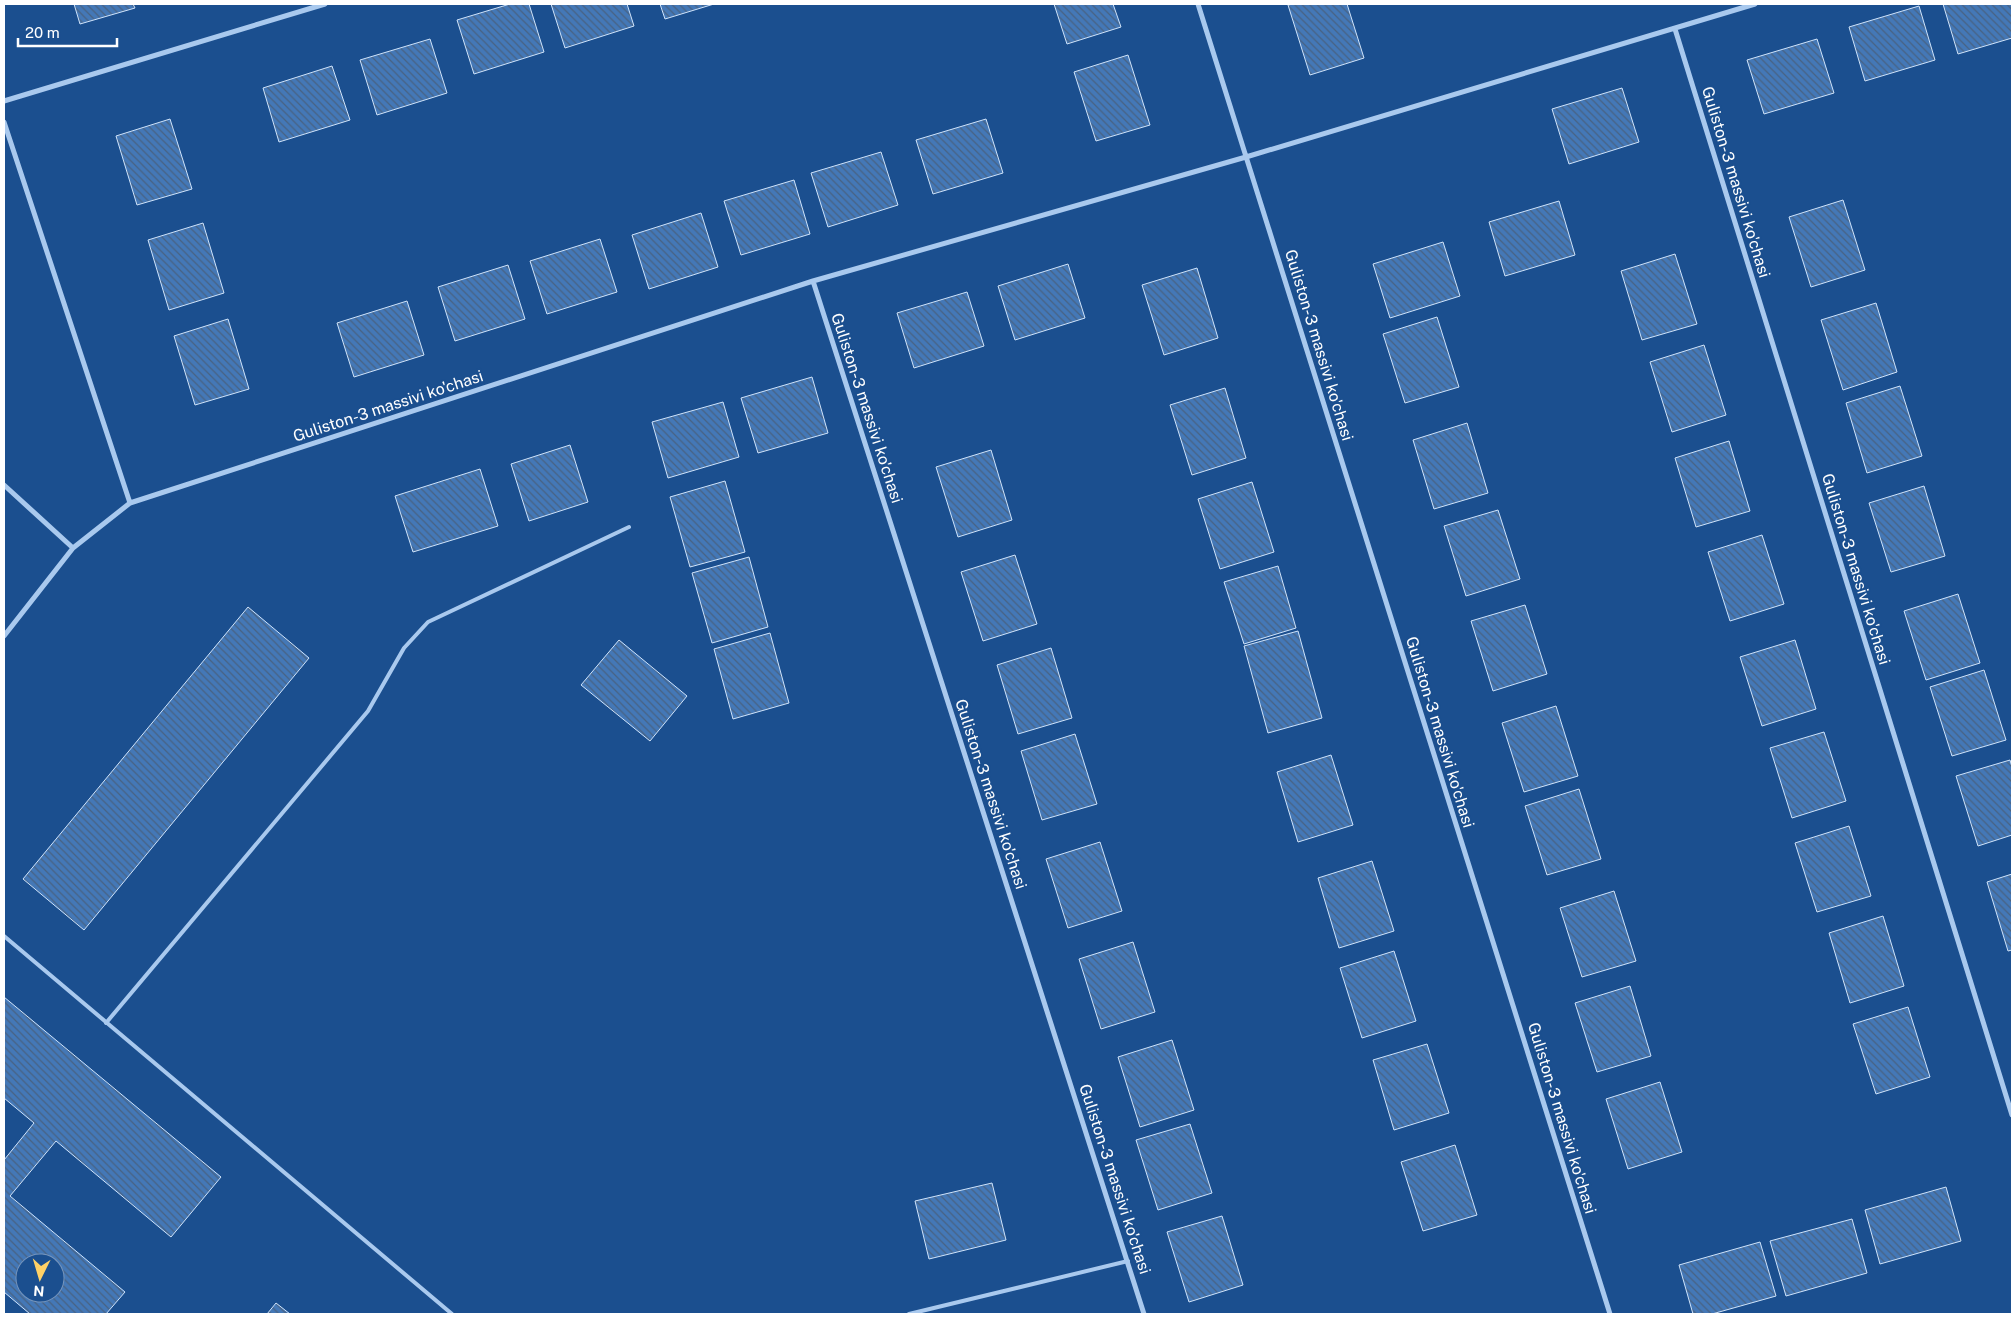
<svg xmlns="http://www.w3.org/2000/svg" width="2016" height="1318" font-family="'Public Sans',sans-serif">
<defs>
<pattern id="building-back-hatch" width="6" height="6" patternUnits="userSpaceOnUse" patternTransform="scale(1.25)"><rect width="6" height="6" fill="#4478b7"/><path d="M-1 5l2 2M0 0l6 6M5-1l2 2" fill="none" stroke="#486282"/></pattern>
</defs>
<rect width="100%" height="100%" fill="#1b4f8f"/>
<path fill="url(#building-back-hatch)" stroke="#cfe3fa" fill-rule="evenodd" d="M74,4H133L135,8L80,24Z
M510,4H529L544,52L474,74L457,20Z
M551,4H627L634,26L565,48Z
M660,4H714L665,19Z
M1054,4H1113L1121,27L1067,44Z
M1293,4H1347L1364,58L1310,75L1288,5Z
M1943,4H2012V38L1958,54Z
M1919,6L1935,60L1865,81L1849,27Z
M430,39L447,93L377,115L360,60Z
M1817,39L1834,93L1764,114L1747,60Z
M1128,55L1150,125L1096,141L1074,72Z
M332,66L350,120L279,142L263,88Z
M1622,88L1639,142L1569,164L1552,109Z
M170,119L192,189L137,205L116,136Z
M986,119L1003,173L933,194L916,140Z
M881,152L898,205L828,227L811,173Z
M794,180L810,234L741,255L724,201Z
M1843,200L1865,270L1811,287L1789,217Z
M1559,201L1575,255L1505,276L1489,222Z
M701,213L718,267L649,289L632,235Z
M203,223L224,293L169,310L148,240Z
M600,239L617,292L547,314L530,261Z
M1443,242L1460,296L1390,318L1373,264Z
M1675,254L1697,324L1642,340L1621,271Z
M1068,264L1085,318L1015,340L998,286Z
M508,265L525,319L455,341L438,287Z
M1197,268L1218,338L1164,355L1142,285Z
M967,292L984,346L914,368L897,313Z
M407,301L424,355L354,377L337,323Z
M1876,303L1897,372L1843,390L1821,320Z
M1437,317L1459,387L1405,403L1383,334Z
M228,319L249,389L195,405L174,336Z
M1704,345L1726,415L1672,432L1650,362Z
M812,377L828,433L758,453L741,398Z
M1900,386L1922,456L1867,473L1846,403Z
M1225,388L1246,458L1192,475L1170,405Z
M723,402L739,457L668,478L652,422Z
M1467,423L1488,493L1434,509L1413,440Z
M1729,441L1750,511L1696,527L1675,458Z
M570,445L588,502L529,521L511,464Z
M991,450L1012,520L958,537L936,467Z
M480,469L498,526L413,552L395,496Z
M725,481L745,552L690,567L670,497Z
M1252,482L1274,552L1220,569L1198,499Z
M1924,486L1945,556L1891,572L1869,503Z
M1498,510L1520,579L1466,596L1444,526Z
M1762,535L1784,604L1730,621L1708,552Z
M1015,555L1037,624L983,641L961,572Z
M749,557L768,627L712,643L692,573Z
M1278,566L1296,628L1244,644L1224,582Z
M1958,594L1980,663L1926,680L1904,611Z
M1525,605L1547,674L1493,691L1471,621Z
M248,607L309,658L84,930L23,879Z
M1298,631L1322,718L1268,733L1244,646Z
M770,633L789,703L733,719L714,649Z
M619,640L687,696L650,741L581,685Z
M1795,640L1816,709L1762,726L1740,657Z
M1051,648L1072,718L1018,734L997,665Z
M1984,670L2006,740L1952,756L1930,687Z
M1556,706L1578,776L1524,792L1502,723Z
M1824,732L1846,801L1792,818L1770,748Z
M1075,734L1097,804L1042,820L1021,751Z
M1331,755L1353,825L1298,842L1277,772Z
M2010,760L2012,767V835L1978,846L1956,776Z
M1579,789L1601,859L1547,875L1525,806Z
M1849,826L1871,896L1817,912L1795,843Z
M1100,842L1122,911L1068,928L1046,859Z
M1372,861L1394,931L1339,948L1318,878Z
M2012,874V950L2008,951L1987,882Z
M1614,891L1636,961L1582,977L1560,908Z
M1883,916L1904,986L1850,1003L1829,933Z
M1133,942L1155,1012L1101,1029L1079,959Z
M1394,951L1416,1021L1362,1038L1340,968Z
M1630,986L1651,1056L1597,1072L1575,1003Z
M4,997L221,1177L171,1237L56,1141L10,1196L125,1292L106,1314H30L4,1292V1160L34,1123L4,1098ZM25,1263H55V1293H25Z
M1908,1007L1930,1077L1876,1094L1853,1024Z
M1172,1040L1194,1110L1140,1127L1118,1057Z
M1427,1044L1449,1113L1394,1130L1373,1060Z
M1660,1082L1682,1152L1628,1169L1606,1099Z
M1190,1124L1212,1193L1158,1210L1136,1140Z
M1455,1145L1477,1215L1423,1231L1401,1162Z
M992,1183L1006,1240L929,1259L915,1201Z
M1946,1187L1961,1241L1880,1264L1865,1210Z
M1222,1216L1243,1285L1189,1302L1167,1232Z
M1852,1219L1867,1273L1786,1296L1770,1241Z
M1760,1242L1776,1296L1712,1314H1693L1679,1265Z
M276,1303L290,1314H267Z"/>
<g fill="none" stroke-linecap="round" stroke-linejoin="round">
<path stroke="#a9c9ee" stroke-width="4" d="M4,936L452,1314
M106,1023L368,711L404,648L428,622L629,527
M909,1314L1128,1261"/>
<path stroke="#a9c9ee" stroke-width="5" d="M1198,4L1610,1314
M1675,29L2012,1115
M4,101L325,4
M4,122L130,503
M813,281L1144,1314
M4,485L73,548
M4,636L73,548L130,503L813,281L1246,157L1755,4"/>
</g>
<g text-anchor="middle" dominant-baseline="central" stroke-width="4" stroke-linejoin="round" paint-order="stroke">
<g font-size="16" fill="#fff" stroke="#1b4f8f">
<text transform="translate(1736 182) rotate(73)">Guliston-3 massivi ko'chasi</text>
<text transform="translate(1319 345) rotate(73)">Guliston-3 massivi ko'chasi</text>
<text transform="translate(388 406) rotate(-18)">Guliston-3 massivi ko'chasi</text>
<text transform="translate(867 408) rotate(72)">Guliston-3 massivi ko'chasi</text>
<text transform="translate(1856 569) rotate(73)">Guliston-3 massivi ko'chasi</text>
<text transform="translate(1440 732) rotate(73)">Guliston-3 massivi ko'chasi</text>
<text transform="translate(991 794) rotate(72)">Guliston-3 massivi ko'chasi</text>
<text transform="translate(1562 1118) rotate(73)">Guliston-3 massivi ko'chasi</text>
<text transform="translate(1115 1179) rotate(72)">Guliston-3 massivi ko'chasi</text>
</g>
</g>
<rect width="2016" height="1318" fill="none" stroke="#ffffff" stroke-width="10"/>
<g transform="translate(40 1278) rotate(185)"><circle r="24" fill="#1b4f8f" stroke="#7695bc"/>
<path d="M0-4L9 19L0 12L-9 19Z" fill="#ffd166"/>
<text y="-8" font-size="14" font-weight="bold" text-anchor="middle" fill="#ffffff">N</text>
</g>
<path d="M18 38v8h99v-8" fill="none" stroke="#ffffff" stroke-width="2.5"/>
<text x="25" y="38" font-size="15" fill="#ffffff" stroke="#1b4f8f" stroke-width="4" paint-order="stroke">20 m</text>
</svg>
